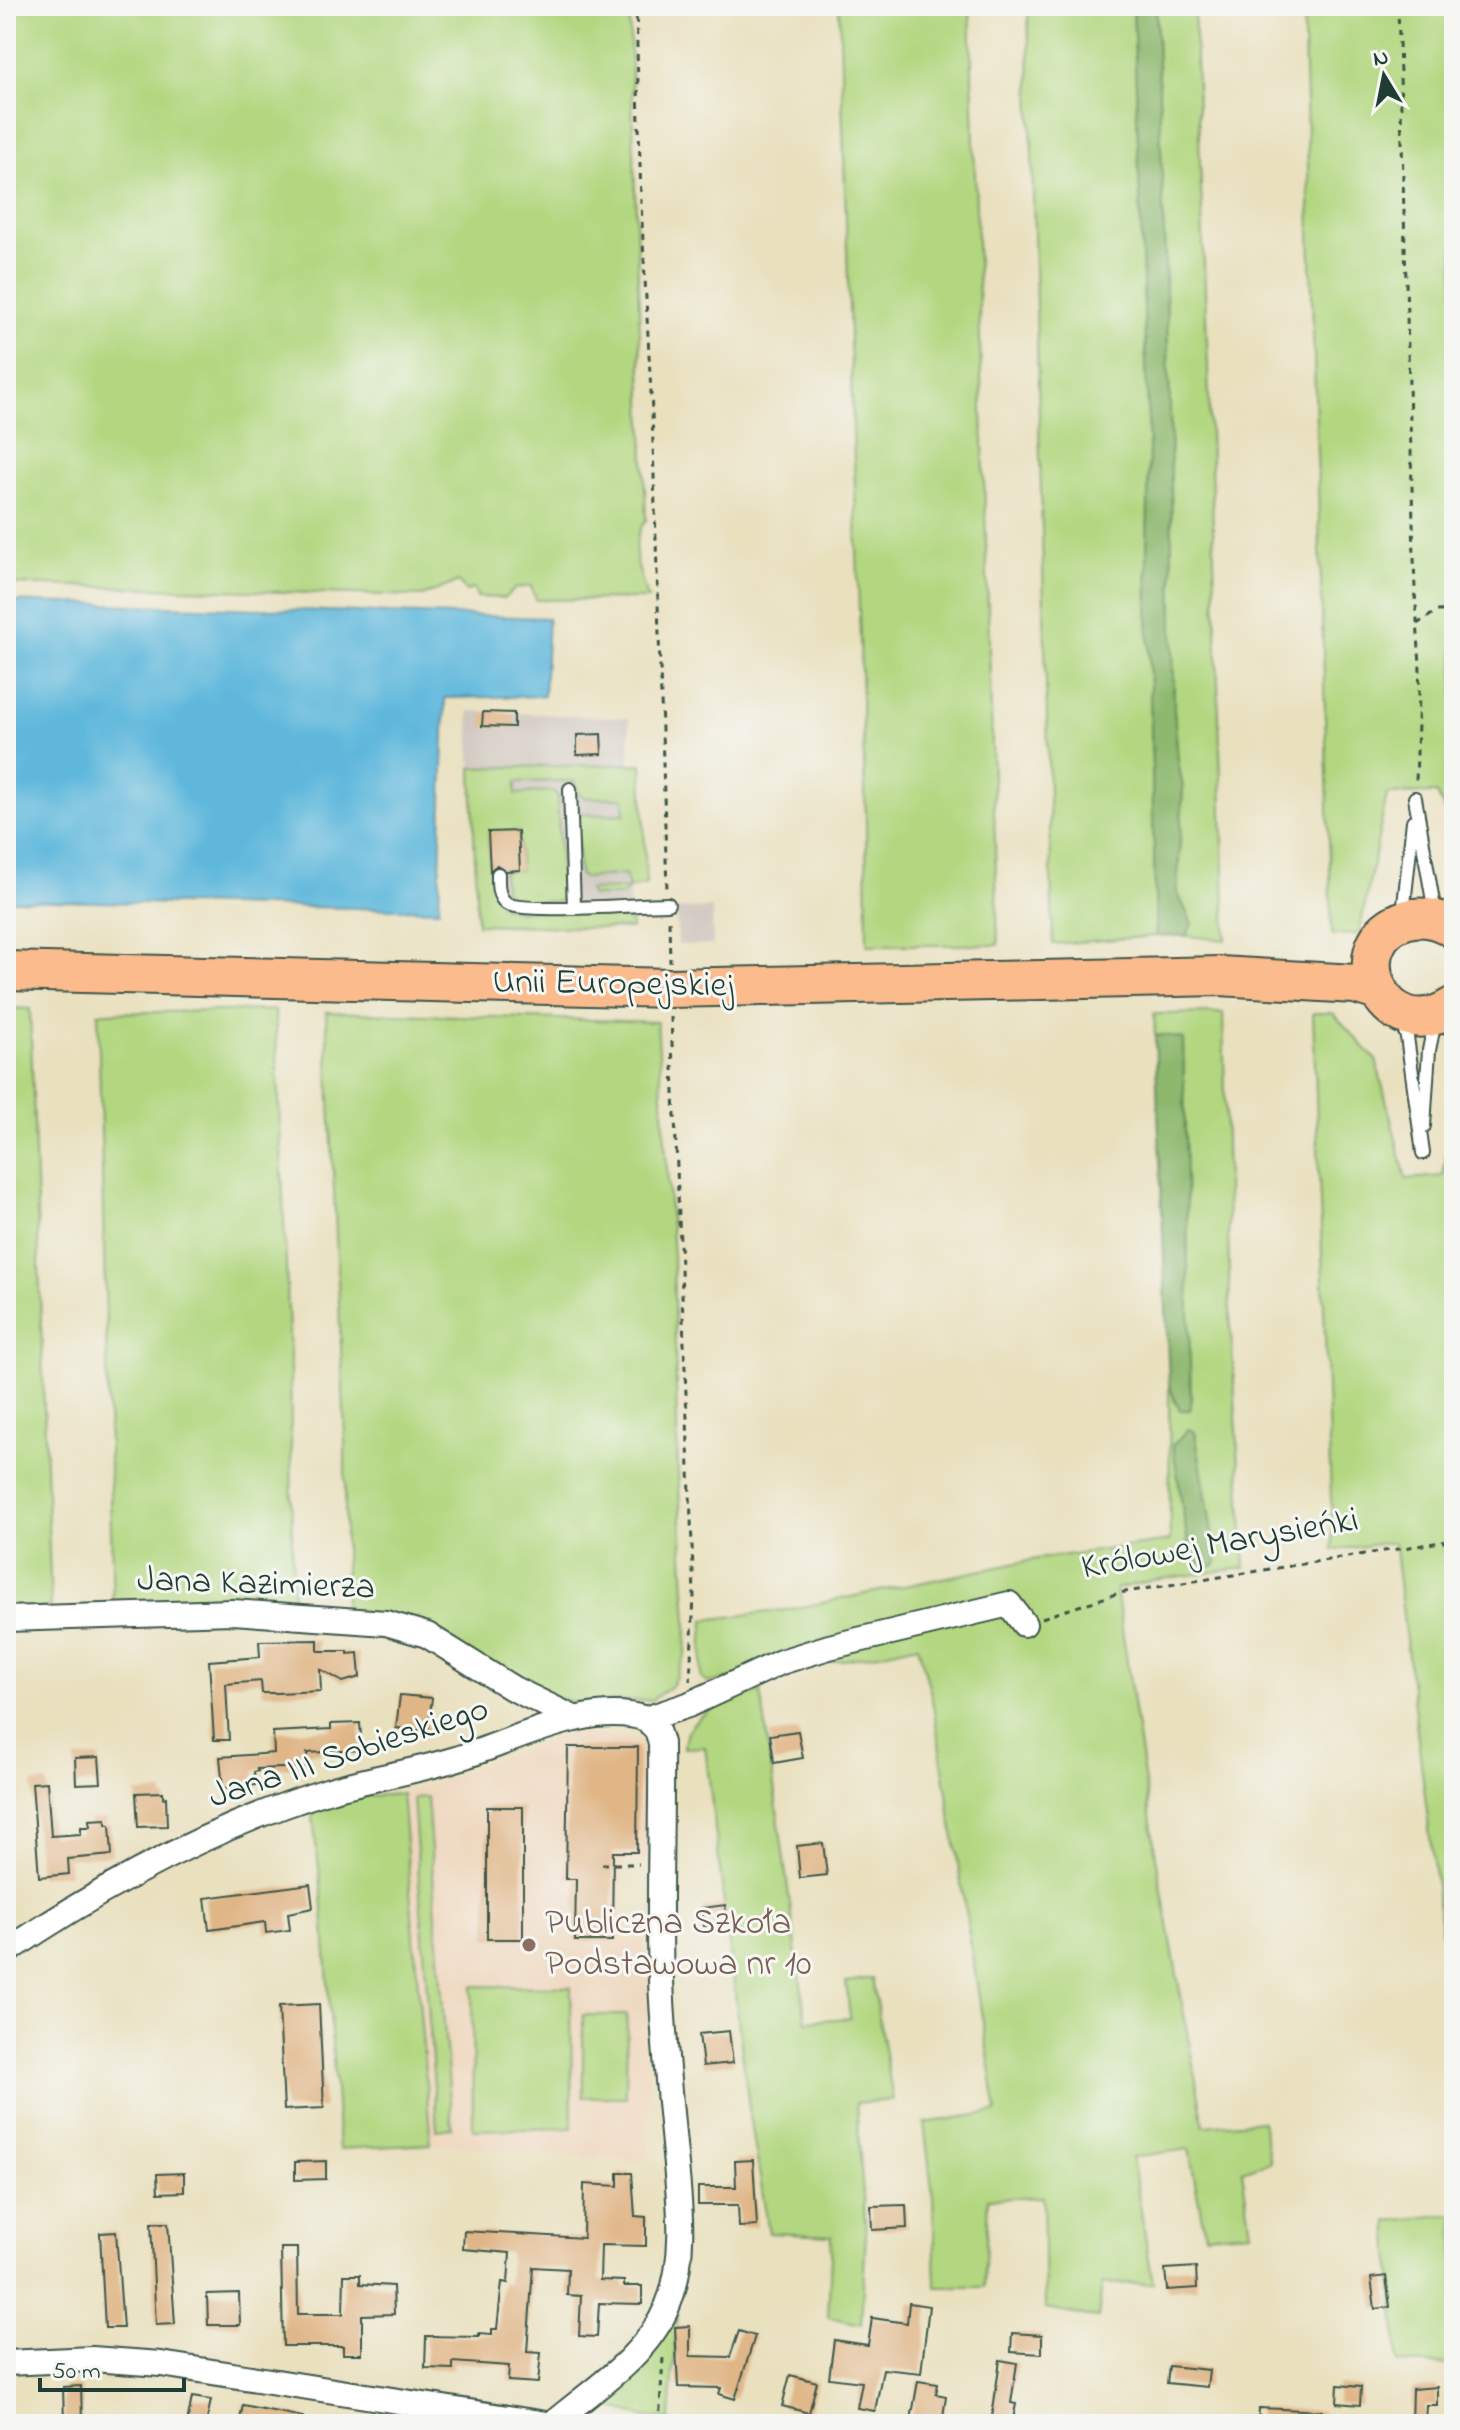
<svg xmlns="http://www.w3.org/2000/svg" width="1460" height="2430" font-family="'Indie Flower',sans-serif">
<rect width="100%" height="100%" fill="#f6f6f2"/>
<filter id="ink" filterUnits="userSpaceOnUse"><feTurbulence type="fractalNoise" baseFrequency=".0125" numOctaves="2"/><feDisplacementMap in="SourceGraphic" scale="16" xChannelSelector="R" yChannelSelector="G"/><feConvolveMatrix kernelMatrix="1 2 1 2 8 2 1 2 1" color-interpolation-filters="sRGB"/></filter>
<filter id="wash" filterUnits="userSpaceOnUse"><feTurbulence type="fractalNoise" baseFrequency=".006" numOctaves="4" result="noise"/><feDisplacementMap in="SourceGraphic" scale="32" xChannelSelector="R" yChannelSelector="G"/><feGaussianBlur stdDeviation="1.8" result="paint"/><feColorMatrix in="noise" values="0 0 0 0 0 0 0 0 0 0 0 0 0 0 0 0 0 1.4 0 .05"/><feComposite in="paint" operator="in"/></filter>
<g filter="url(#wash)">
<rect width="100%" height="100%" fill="#e9e0be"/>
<path fill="#eed6bb" d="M569,1732L643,1741L647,1745L648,1860L622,1861V1940L644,1941L642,1967L649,1976L648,2162L431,2144L402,1794Z"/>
<path fill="#ccc2b9" d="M469,711L629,718L630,764H642L646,884L629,889L631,929L477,924Z
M712,908L713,945H678L676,909Z"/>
<path fill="#b2d780" stroke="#688a5a" stroke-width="2" fill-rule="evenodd" d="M6,6H629L646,520C627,545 639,572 648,599L536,600L531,586L516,588L504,598L477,597L474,588L466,591L458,582L422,596L6,584Z
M839,6H970L998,945H867L866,822Z
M1028,6H1133L1149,447L1147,560L1156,936L1053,944Z
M1156,6H1194L1208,368L1226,940L1186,936L1192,924L1177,892L1183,788L1178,761L1174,709L1170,406Z
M1303,6H1454V834L1437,793L1387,794L1359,934L1332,935Z
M642,764L646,884L629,889L622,896H592L589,890L629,889L625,874L584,878L579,874L576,812L592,815L625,814L624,798H587L579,794L574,781L516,782V794L552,791L557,795L562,899L559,901H512L504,889L503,871L520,870L518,831L488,833L490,871L493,872L494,893L501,905L518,911L630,908L631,929L477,924L472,768Z
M6,1008L30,1009L51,1607L6,1610Z
M275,1010L290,1358L293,1605L113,1606L98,1013Z
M326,1012L657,1022L673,1257L678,1471L687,1622L686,1655L672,1685L652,1700L587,1703L548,1698L345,1611V1435Z
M1223,1013L1230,1314L1245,1568L1153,1580L1116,1589L1157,1863L1204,2126L1262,2121L1270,2162L1242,2171L1251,2232L1205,2235L1189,2149L1132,2157L1153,2283L1102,2284L1098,2318L1045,2309L1043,2197L988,2199L984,2287H936L933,2197L924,2123L997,2112L932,1698L918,1645L879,1654L707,1683L701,1678L704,1620L786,1610L1037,1559L1170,1541L1169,1385L1175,1402L1190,1410L1191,1406L1183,1040L1166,1035L1155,1036L1154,1014ZM1189,1429L1195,1432L1217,1561L1190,1558L1173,1446Z
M1313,1013H1333L1376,1060L1406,1179L1443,1176L1454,1109V1540L1444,1542L1454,1649V2033L1394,1542L1333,1550Z
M761,1692L806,2021L850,2018L846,1982L872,1978L893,2100L856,2103L866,2234L861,2324L828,2317L832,2236L769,2233L750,2116L705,1747L684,1748C685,1743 685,1734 688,1730C704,1706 736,1698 761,1692Z
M402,1794L431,2144L339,2149L322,1894L312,1810L347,1797Z
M427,1797L452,2128L437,2130L413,1798Z
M472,1986L571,1987L572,2128L473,2130Z
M583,2015H627L626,2097H583Z
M1454,2214V2365L1398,2363L1388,2221Z
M677,2315L670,2420L647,2417L601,2405Z"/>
<path fill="#8db86e" stroke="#567a51" stroke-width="2" d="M1133,6H1156L1170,406L1174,709L1178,761L1183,788L1177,892L1192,924L1186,936H1156L1147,560L1149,447Z
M1166,1035L1183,1039L1191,1406L1190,1410H1180L1169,1385L1155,1036Z
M1189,1429L1195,1432L1217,1561L1216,1565L1209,1567L1190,1558L1173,1445Z"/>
<path fill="#5eb8dc" stroke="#3e7a88" stroke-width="2" d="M6,601L548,618L544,696L445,698L439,910L6,900Z"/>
<g id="blocks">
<path fill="#e0b687" d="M483,712L514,713V727L482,726Z
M601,734L602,754L577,755V735Z
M518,831L520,870L506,871L497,865L490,871L488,832Z
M318,1640V1651H348V1654L358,1653L360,1677L343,1682L320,1669L321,1691L277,1693H262L261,1681L226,1684L229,1740H214L209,1661L260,1657L259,1641Z
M400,1695L432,1698L428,1731L396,1728Z
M360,1723L362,1750L307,1753V1767L257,1769L258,1771L254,1772L255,1785L223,1788L220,1757L274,1753L273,1732L331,1729V1724Z
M798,1731L803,1758L774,1763L770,1735Z
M568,1747H638L637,1852H613L612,1941H575L576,1879H566Z
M99,1757L101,1783L76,1784L75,1758Z
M47,1782L51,1836L81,1834V1827H90L89,1820L106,1819V1825H110L112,1855L68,1859L69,1874L39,1877L32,1783Z
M163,1792V1798L166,1797L167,1826L138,1827L136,1793Z
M487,1807H523V1939H487Z
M823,1843L827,1875L800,1878L797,1846Z
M310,1884L313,1908L288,1913L290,1930L266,1933L265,1922L209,1930L205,1898Z
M725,1905L727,1923L704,1926L702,1908Z
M319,2004L324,2108L284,2110L279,2006Z
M729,2031L733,2063L703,2066L699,2034Z
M753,2160L757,2226L739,2227L738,2205H698V2187H736L735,2161Z
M326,2161V2179L295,2180V2162Z
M184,2173V2192L158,2193L157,2174Z
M618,2173H632L635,2216L646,2217V2246L601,2245L600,2280L624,2281V2286H642V2304L599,2303L597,2337L579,2336L581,2296L567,2295L568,2269L533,2267L527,2352L541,2353L538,2383L508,2381L509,2366L453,2362V2369L425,2368L426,2336L479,2337V2334L492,2335V2329H497L502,2282L508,2283L510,2253L463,2249L464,2231L583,2238L584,2184L618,2186Z
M906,2205L907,2228L872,2230L871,2206Z
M151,2223H168L175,2324L156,2325Z
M116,2232L123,2328H105L100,2233Z
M281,2248H297L298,2314H343L344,2275H360V2284L393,2286L394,2314L362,2315V2354H343V2346H283Z
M1196,2267L1197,2288L1167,2290L1165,2269Z
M1386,2276L1390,2307L1375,2309L1371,2278Z
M239,2293L240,2325H208L207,2294Z
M909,2303L929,2306L921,2373L883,2369L875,2411L857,2408L862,2382L829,2378L834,2340L868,2345L872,2318L907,2323Z
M690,2326V2356L730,2357L739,2331L755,2336L735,2399L719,2394L721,2388L678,2387L675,2327Z
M1012,2333L1042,2335V2354L1011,2352Z
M1000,2360L1017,2363L1011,2403L1016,2404L1012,2424H991Z
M1169,2366L1209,2370L1207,2387L1167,2383Z
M790,2375L817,2382L809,2413L782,2406Z
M918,2381L938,2384L936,2394L946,2396L942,2424L911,2420Z
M1338,2385L1361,2387L1360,2405L1337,2403Z
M81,2386L82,2422H64L63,2387Z
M1437,2387V2405H1426L1425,2424H1411L1412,2389Z
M192,2397L211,2400L206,2424H187Z
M243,2405L303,2417L302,2424H239Z
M1259,2408L1322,2411V2424H1258Z"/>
</g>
</g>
<g filter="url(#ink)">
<use href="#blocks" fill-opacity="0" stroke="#3d5549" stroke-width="2"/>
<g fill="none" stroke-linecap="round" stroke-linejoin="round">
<g stroke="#3d5549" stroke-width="16">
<path id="service" d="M570,789L574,908
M1415,798L1435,913
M498,874C498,883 497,896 506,903C520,914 642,904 668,904
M1403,914L1413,821
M1401,1020L1407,1037L1423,1153
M1424,1126L1429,1050L1435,1021"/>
</g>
<g stroke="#3d5549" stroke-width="28">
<path id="minor" d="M6,1619L233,1612L386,1623L427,1635L512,1688L576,1719
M646,1719L688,1705L781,1662L829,1647L1009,1604L1024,1624
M6,1952C106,1884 214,1826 330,1790C374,1777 421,1771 465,1756C516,1740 592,1700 646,1719
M6,2363L92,2359L161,2364L546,2424
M552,2424C592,2390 646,2357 667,2307C688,2258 679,2197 674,2145C669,2090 663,2035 661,1980C658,1901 662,1822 661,1743L657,1730L646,1719"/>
</g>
<g stroke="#3d5549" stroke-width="42">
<path id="primary" d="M1454,929C1440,919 1425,915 1408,919C1336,938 1382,1054 1454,1006
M6,971L670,988L1220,976L1355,984L1378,991"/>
</g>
<path stroke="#3d5549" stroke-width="3" stroke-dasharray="6 6" stroke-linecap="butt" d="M636,6L641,203L652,412L667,890
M1398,6L1415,591L1420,665L1416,782
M1417,624L1437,611L1454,610
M669,921L670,962
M671,1017L694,1595L690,1681
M1042,1618L1119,1593L1454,1540
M602,1864H639
M659,2424L663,2358"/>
<use href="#service" stroke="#fff" stroke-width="12"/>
<use href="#minor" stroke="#fff" stroke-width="24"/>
<use href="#primary" stroke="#fbbb8d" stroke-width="38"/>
</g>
</g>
<circle fill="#8d6e63" stroke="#f6f6f2" stroke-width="3" cx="529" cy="1945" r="8"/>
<g text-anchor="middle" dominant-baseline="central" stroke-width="6" stroke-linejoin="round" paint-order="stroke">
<g font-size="36" fill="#1f3d34" stroke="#f6f6f2">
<text transform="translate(613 985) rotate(1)">Unii Europejskiej</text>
<text transform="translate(1220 1545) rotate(-10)">Królowej Marysieńki</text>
<text transform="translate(256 1585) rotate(2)">Jana Kazimierza</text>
<text transform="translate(349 1754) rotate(-18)">Jana III Sobieskiego</text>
</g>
<g font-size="36" fill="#785e54" stroke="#f6f6f2" text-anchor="start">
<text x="545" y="1924">Publiczna Szkoła<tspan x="545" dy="41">Podstawowa nr 10</tspan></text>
</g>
</g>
<rect width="1460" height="2430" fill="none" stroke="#f6f6f2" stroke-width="32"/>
<g transform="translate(1384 76) rotate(350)" stroke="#f6f6f2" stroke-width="6" paint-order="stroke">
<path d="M0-6L14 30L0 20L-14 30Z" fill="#1f3d34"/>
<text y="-12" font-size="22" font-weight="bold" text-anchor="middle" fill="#1f3d34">N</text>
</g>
<path d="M40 2378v12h144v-12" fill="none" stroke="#1f3d34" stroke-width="4"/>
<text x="52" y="2378" font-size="24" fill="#1f3d34" stroke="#f6f6f2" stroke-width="6" paint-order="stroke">50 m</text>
</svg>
